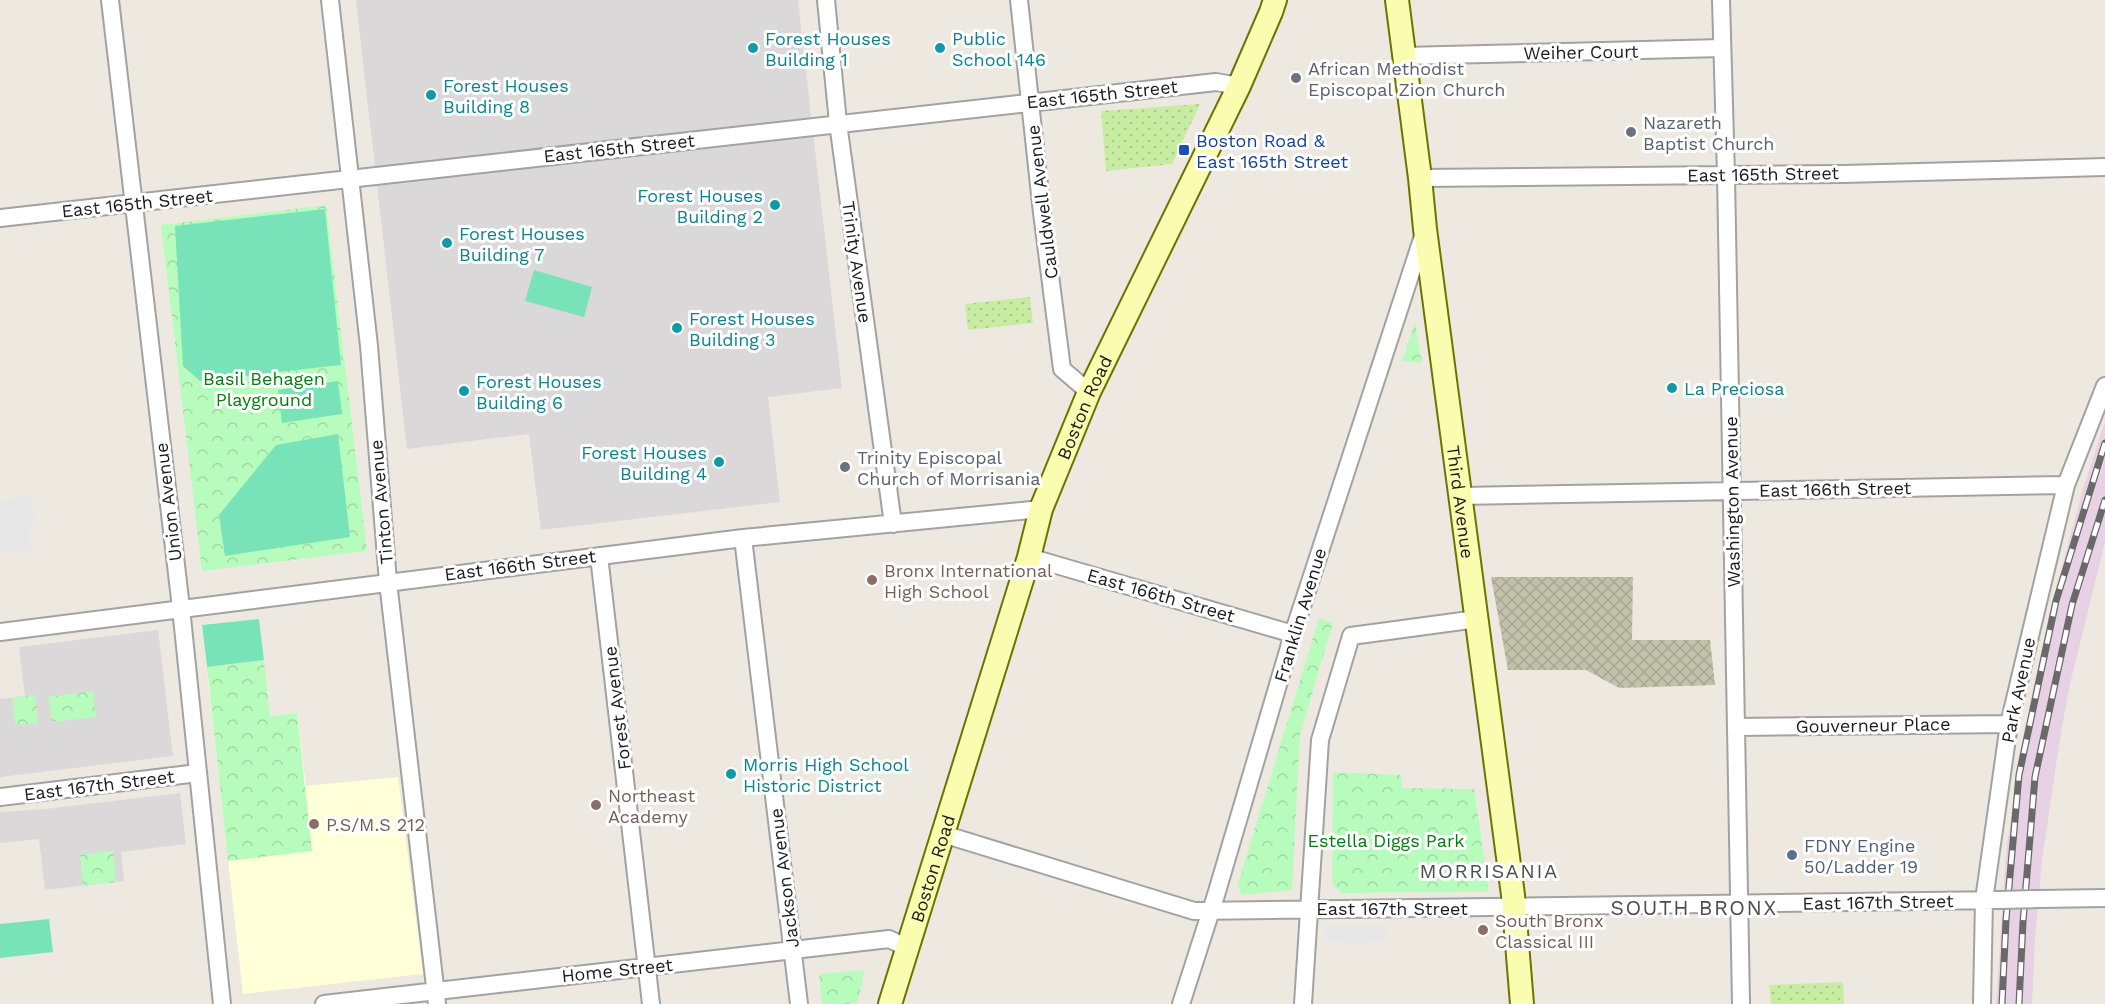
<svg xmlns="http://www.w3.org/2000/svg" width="2105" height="1004" font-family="'Work Sans',sans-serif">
<defs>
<pattern id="construction-cross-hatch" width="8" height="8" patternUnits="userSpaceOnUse" patternTransform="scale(1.5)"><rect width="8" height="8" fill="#c2c2ab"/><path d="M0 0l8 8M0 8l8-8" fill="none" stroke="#a6a693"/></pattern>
<pattern id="grass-dots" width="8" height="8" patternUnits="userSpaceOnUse" patternTransform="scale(1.5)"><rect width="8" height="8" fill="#c7eca2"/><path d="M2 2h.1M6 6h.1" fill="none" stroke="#aaca8b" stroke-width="1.8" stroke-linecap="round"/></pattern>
<pattern id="park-crowns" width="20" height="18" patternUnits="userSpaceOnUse" patternTransform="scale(1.5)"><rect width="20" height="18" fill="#b8fcbd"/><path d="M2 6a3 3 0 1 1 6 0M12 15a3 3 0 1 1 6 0" fill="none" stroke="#9ed7a2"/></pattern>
</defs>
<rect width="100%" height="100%" fill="#eee9e0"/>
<path fill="#dad8d8" d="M356,0H798L842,388L768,397L780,502L541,530L529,434L407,449Z
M158,630L173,756L0,777V699L25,696L19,647Z
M180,793L186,844L121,852L124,881L45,890L39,839L0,843V812L46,809Z"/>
<path fill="#e7d1e4" d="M2105,421V542L2070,684L2061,732L2042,860L2035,940L2032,1004H1996L2006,853L2020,752L2049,615L2083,489Z"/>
<path fill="#ffffd8" d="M259,619L270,716L297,713L306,786L398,777L423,974L243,994L202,625Z"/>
<path fill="url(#construction-cross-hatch)" d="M1491,577H1633L1632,640H1710L1715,685L1619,688L1586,670H1508Z"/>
<path fill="url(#grass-dots)" d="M1200,104L1172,164L1106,171L1101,111Z
M1030,297L1033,323L968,330L965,304Z
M1843,982L1844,1004H1771L1769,985Z"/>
<path fill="url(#park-crowns)" d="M326,205L367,551L202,571L161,225Z
M1415,322L1422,363L1402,361Z
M1319,618L1333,623L1300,735L1292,890L1243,895L1237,887Z
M264,660L270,716L297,713L312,851L228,861L207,667Z
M93,691L96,717L52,722L48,697Z
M35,695L38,723L15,725L12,698Z
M1333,772L1401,775L1402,788L1474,789L1489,892L1341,893L1332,884Z
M113,851L116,882L83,886L80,855Z
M865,970L857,1004H822L819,974Z"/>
<path fill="#78e3b8" d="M325,209L341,365L200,381L183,366L175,226Z
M534,270L592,287L584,317L525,301Z
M338,381L342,414L282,423L278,390Z
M338,434L350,537L225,556L219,515L276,445Z
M259,619L264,660L207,667L202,625Z
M49,919L53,952L0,958V924Z"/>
<path fill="#e7e7e7" d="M32,497L36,524L28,525L31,549L0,552V501Z
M1325,925H1387V941L1367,940V943L1325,940Z"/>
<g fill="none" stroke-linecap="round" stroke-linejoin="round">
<g stroke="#a2a2a2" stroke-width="20">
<path id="street" d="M110,0L181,608L222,1004
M330,0L369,346L388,582L437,1004
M826,0L838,123L893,524
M1019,0L1042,213L1062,369L1089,392
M1721,0L1726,175L1741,1004
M1404,56L1722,48
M1420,178L1843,174L2105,167
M0,218L1216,82L1239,86
M1461,496L2066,485
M743,538L799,1004
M599,556L651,1004
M1029,557L1293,634
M0,632L743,538L1041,509
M1737,727L2009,724
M0,797L198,773
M943,834L1194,911L1999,900
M2039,899L2105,898
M324,1004L889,939L908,948
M1181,1004L1216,895L1293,634L1424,233
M1303,1004L1320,740L1351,636L1477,619
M1982,1004L1984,900L2009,724L2066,485L2105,386"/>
</g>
<g stroke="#6a7500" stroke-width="26">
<g id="secondary">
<path id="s1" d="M1397,0L1420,178L1425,229L1513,895L1522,1004"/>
<path id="s2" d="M890,1004L1029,557L1041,509L1089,392L1239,86L1271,12L1275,0"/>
</g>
</g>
<use href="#street" stroke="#fff" stroke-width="16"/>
<use href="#secondary" stroke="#fafdaf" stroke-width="22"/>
<g stroke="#696969" stroke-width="7">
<path id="rail" d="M2002,1004L2006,920L2019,775L2056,601L2105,443
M2019,1004L2023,922L2035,777L2072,605L2105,500"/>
</g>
<use href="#rail" stroke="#fff" stroke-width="4.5" stroke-dasharray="14" stroke-linecap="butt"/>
<g stroke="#a2a2a2" stroke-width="20" stroke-linecap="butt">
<path id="street-bridge" d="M1999,900L2039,899"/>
</g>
<use href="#street-bridge" stroke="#fff" stroke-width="16"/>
</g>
<g fill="#0f9aa8" stroke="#fff" stroke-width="2">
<circle cx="753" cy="48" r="6"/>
<circle cx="940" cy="48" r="6"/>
<circle cx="431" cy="95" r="6"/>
<circle cx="775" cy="205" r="6"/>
<circle cx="447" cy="243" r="6"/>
<circle cx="677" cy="328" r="6"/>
<circle cx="1672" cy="388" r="6"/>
<circle cx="464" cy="391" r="6"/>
<circle cx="719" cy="462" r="6"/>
<circle cx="731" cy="774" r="6"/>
</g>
<g fill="#6b7280" stroke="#fff" stroke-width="2">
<circle cx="1296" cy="78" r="6"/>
<circle cx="1631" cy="132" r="6"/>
<circle cx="845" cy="467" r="6"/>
</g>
<rect fill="#1a4fb4" stroke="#fff" stroke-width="2" x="1178" y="144" width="12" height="12" rx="3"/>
<g fill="#8d6e63" stroke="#fff" stroke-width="2">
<circle cx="872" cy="580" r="6"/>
<circle cx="596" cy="805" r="6"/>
<circle cx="314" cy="824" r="6"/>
<circle cx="1483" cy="930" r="6"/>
</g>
<circle fill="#5c6f8a" stroke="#fff" stroke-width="2" cx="1792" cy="855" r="6"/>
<g text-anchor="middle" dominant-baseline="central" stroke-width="6" stroke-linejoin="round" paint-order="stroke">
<g font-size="18" fill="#0d838f" stroke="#fff" text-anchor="start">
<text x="765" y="38">Forest Houses<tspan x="765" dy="21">Building 1</tspan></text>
<text x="952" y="38">Public<tspan x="952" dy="21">School 146</tspan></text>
<text x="443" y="85">Forest Houses<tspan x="443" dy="21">Building 8</tspan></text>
<text x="763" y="195" text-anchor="end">Forest Houses<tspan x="763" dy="21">Building 2</tspan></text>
<text x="459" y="233">Forest Houses<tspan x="459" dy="21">Building 7</tspan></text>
<text x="689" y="318">Forest Houses<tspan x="689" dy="21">Building 3</tspan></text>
<text x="476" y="381">Forest Houses<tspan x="476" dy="21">Building 6</tspan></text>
<text x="1684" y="388">La Preciosa</text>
<text x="707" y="452" text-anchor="end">Forest Houses<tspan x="707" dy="21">Building 4</tspan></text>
<text x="743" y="764">Morris High School<tspan x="743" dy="21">Historic District</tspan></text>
</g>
<g font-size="18" fill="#1b1b1b" stroke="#fff">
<text transform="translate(1581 52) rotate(-1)">Weiher Court</text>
<text transform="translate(1102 94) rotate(-6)">East 165th Street</text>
<text transform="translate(619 148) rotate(-6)">East 165th Street</text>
<text transform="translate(1763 174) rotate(-1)">East 165th Street</text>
<text transform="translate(1042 202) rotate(-97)">Cauldwell Avenue</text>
<text transform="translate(137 203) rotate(-6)">East 165th Street</text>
<text transform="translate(857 262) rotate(82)">Trinity Avenue</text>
<text stroke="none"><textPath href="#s2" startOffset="628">Boston Road</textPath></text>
<text transform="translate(1835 489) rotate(-1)">East 166th Street</text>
<text transform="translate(168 502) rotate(-97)">Union Avenue</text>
<text transform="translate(381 502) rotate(-95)">Tinton Avenue</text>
<text stroke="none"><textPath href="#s1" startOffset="506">Third Avenue</textPath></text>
<text transform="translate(1732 502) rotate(-91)">Washington Avenue</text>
<text transform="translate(520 565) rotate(-7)">East 166th Street</text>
<text transform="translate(1161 595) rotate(16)">East 166th Street</text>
<text transform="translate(1300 615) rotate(-73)">Franklin Avenue</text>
<text transform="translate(2018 690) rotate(-78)">Park Avenue</text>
<text transform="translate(617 708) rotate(-97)">Forest Avenue</text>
<text transform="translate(1873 725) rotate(-1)">Gouverneur Place</text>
<text transform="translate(99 785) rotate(-7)">East 167th Street</text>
<text stroke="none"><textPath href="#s2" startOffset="142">Boston Road</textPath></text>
<text transform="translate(784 878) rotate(-97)">Jackson Avenue</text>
<text transform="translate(1878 902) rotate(-1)">East 167th Street</text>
<text x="1392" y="908">East 167th Street</text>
<text transform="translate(617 970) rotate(-6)">Home Street</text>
</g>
<g font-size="18" fill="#5b616d" stroke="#fff" text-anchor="start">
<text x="1308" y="68">African Methodist<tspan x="1308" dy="21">Episcopal Zion Church</tspan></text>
<text x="1643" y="122">Nazareth<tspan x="1643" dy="21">Baptist Church</tspan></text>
<text x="857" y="457">Trinity Episcopal<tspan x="857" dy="21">Church of Morrisania</tspan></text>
</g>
<g font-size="18" fill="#164399" stroke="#fff" text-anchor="start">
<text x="1196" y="140">Boston Road &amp;<tspan x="1196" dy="21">East 165th Street</tspan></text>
</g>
<g font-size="18" fill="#057e0d" stroke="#fff">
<text x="264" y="378">Basil Behagen<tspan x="264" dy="21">Playground</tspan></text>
<text x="1386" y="840">Estella Diggs Park</text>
</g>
<g font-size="18" fill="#785e54" stroke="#fff" text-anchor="start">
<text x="884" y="570">Bronx International<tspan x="884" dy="21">High School</tspan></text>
<text x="608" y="795">Northeast<tspan x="608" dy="21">Academy</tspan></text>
<text x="326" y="824">P.S/M.S 212</text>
<text x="1495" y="920">South Bronx<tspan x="1495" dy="21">Classical III</tspan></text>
</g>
<g font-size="18" fill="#4e5e75" stroke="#fff" text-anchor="start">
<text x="1804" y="845">FDNY Engine<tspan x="1804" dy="21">50/Ladder 19</tspan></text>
</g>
<g font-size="20" letter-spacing="1.5" fill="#4e4e4e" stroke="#fff">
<text x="1489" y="871">MORRISANIA</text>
</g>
<g font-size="21" letter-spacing="1.5" fill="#4e4e4e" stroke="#fff">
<text x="1694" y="907">SOUTH BRONX</text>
</g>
</g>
</svg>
